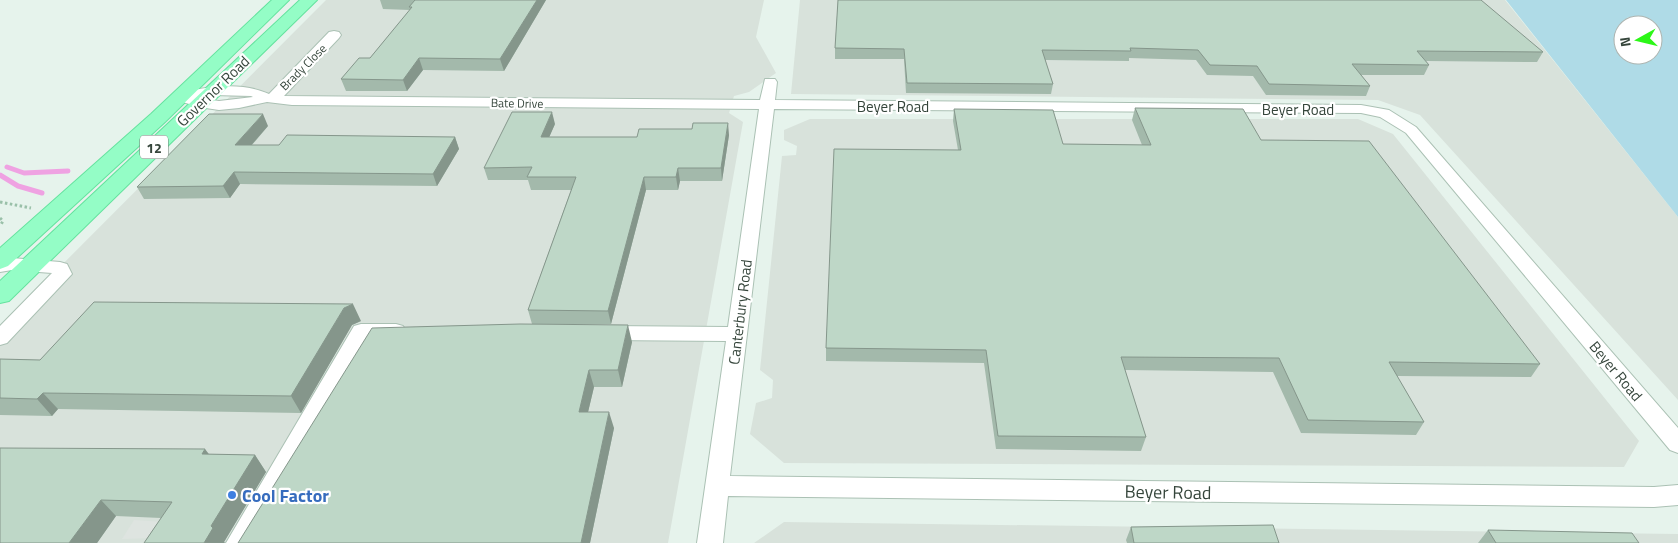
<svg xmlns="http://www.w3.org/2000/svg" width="1678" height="543" font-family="'Titillium Web',sans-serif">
<rect width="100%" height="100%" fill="#e6f3ec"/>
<path fill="#d8e2db" d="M326,0h438l-8,37 20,36 -27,19 -15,4 -5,17 14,9 -75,421h-668v-216z
M800,0h705l173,217v183l-258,-285 -42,-15 -587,-6z
M810,119h548l35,15 246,307 -15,26 -840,-4 -34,-29 6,-31 16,-5 1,-18 -13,-10 22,-214 14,-1 1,-9 -13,-6v-10z
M784,522l894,12v9h-924z"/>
<path fill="#afdbe7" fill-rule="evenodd" d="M1506,0h172v217zM1623,25h30v30h-30z"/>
<path fill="#dee4e0" d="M134,520l30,2 -12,16 -30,1z"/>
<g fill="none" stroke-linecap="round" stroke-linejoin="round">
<path stroke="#efa2e2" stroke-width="5" d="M7,167l17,6 44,-2
M0,175l18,11 24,7"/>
<defs>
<path id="minor" d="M334,31l5,1 2,3 -2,3 -55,58 476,4 5,-21h10l2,3 -2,18 586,5 28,5 27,17 262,301v25l-8,-3 -264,-317 -26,-16 -19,-4 -587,-4 -44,367 924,11 24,-2v20l-24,2 -926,-11 -5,47h-26l29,-202 -120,-1 -7,-2 -3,-5 3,-5 7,-2 122,1 31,-218 -467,-4 -25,-3 -28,6 -20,2 -20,-3 -23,-7 -2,-3 2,-3c29,-7 65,-13 93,0l60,-62zM213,95l38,1 2,1 -34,4 -20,-3z
M12,258l48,4 7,2 5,10 -65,69 -7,2v-19l52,-53 -40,-3 -12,2v-12z
M361,324h35l7,2 3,5 -3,5 -7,2h-29l-115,205h-26l128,-217z"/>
<path id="major" d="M272,0h17l-124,122 -157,144 -8,3v-21l151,-134z
M300,0h17l-308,301 -9,2v-22z"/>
</defs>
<use href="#minor" stroke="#abc1b4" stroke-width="2"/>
<use href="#major" stroke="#64e29e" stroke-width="2"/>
<path stroke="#9ac0a9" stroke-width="3" stroke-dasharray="2.5 2.5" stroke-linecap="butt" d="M0,202l31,6
M0,218l3,3 -3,5"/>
<use href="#minor" fill="#fff" fill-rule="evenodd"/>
<use href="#major" fill="#94fdc6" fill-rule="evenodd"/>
</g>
<path fill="#a3b9ab" d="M380,0h166l-42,71 -81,-1 -16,21h-61l-5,-12 29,-21 40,-48 -27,-1z
M838,0l705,52 -6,10 -111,-1 3,4 -5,10h-63l9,11 -4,10 -100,-1 -13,-19 -46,-1 -11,-15 -67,-2v3l-84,-1 8,24 -2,10 -145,-1 -2,-34h-69v-11z
M1135,108l126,32 279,224 -9,13 -134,-1 27,46 -8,13 -115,-2 -28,-61 -148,-2 21,67 -5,14 -145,-2 -12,-86 -158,-2v-13l132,-198 -5,-29 1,-12 109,35 79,1 -10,-25z
M555,124l-6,13h88l92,-2 -7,46h-42l-2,9h-32l-35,134h-79l-4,-14 43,-120h-40l-3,-10h-40l-4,-12z
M268,126l-16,19h27l176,-8 4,12 -22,37 -197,-2 -10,14 -86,1 -7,-12z
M361,321l-9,4 -51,88 -243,-4 -6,7 -52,-1v-56l40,1z
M632,342l-10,45h-28l-6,25 26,16 -24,115h-352z
M209,454l46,1 11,17 -42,70 1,1h-81l17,-25 -45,-2 -19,27h-97z
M1131,527l148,16h-152l-1,-3z
M1488,530l151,13h-161z"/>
<path fill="#85968b" d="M537,0h9l-42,71 -4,-12z
M419,58l4,12 -16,21 -4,-11z
M552,112l3,12 -11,25 -3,-12z
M263,114l5,12 -27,31 -6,-12z
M728,123l1,12 -7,46 -1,-13z
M455,137l4,12 -22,37 -4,-12z
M678,168l2,13 -2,9 -2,-13z
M234,172l6,12 -10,14 -7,-12z
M644,177l2,13 -35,134 -3,-13z
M353,304l8,17 -9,4 -51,88 -10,-17 53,-88z
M628,325l4,17 -10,45 -4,-17z
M589,370l5,17 -10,42 -5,-17z
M43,393l15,16 -6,7 -15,-17z
M609,412l5,16 -24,115h-9z
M205,449l13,17 -16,-12z
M255,455l11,17 -42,70 1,1h-21l7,-17z
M101,500l15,16 -19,27h-28z"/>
<path fill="#bed7c7" stroke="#85968b" d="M415,0h122l-37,59 -81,-1 -16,22 -62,-1 18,-21h11l42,-51h-3z
M838,0h643l62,52 -126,-1 12,14 -77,-1 18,22 -101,-2 -12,-18 -47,-1 -12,-15 -68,-2 1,3 -89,-1 11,34 -146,-1 -3,-34 -69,-1z
M1135,108l108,1 18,31 108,1 171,223 -151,-2 35,60 -116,-2 -29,-62 -158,-1 25,80 -148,-1 -12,-86 -160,-2 8,-199 127,1 -7,-41 99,1 10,34 88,1z
M512,112h40l-11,25h96l2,-8h53l1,-6h35l-7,45h-43l-2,9h-32l-36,134 -80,-1 48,-133h-49l5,-10 -48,1z
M209,114h54l-28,31h44l8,-10 168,2 -22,37 -199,-2 -11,14 -86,1z
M94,302l259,2 -9,4 -53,88 -248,-3 -6,6 -37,-1v-39l40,1z
M520,324l108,1 -10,45h-29l-10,42h30l-28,131h-343l134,-215z
M0,448l205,1 -3,5 53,1 -44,71 2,2 -9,15h-60l28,-41 -71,-2 -32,43h-69z
M1273,525l6,18h-145l-3,-16z
M1488,530l144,3 7,10h-143z"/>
<circle fill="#3f7fe0" stroke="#fff" stroke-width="2" cx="232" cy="495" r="5"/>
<g text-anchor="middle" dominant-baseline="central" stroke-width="4.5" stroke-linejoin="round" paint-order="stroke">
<g font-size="12" fill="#35453b" stroke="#fff">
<text transform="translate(303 67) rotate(-45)">Brady Close</text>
<text transform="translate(517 103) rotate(1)">Bate Drive</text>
</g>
<rect fill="#fff" stroke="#727d76" stroke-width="1" x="140" y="135.5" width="28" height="23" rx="4"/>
<g font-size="14" font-weight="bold" fill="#35453b">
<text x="154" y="147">12</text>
</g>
<g font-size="15" fill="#35453b" stroke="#fff">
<text transform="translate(213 91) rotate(-44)">Governor Road</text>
<text x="893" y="106">Beyer Road</text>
<text x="1298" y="109">Beyer Road</text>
<text transform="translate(740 312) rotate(-83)">Canterbury Road</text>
<text transform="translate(1616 371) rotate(50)">Beyer Road</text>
</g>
<g font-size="18" fill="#35453b" stroke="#fff">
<text transform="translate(1168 492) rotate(1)">Beyer Road</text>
</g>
<g font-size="18" font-weight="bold" fill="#366cbe" stroke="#fff" text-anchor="start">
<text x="242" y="495">Cool Factor</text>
</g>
</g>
<g transform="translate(1638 40) rotate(262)"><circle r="24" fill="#ffffff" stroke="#aeb5b1"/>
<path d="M0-4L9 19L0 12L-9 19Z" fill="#2df718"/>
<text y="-8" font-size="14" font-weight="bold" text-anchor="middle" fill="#35453b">N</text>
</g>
</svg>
